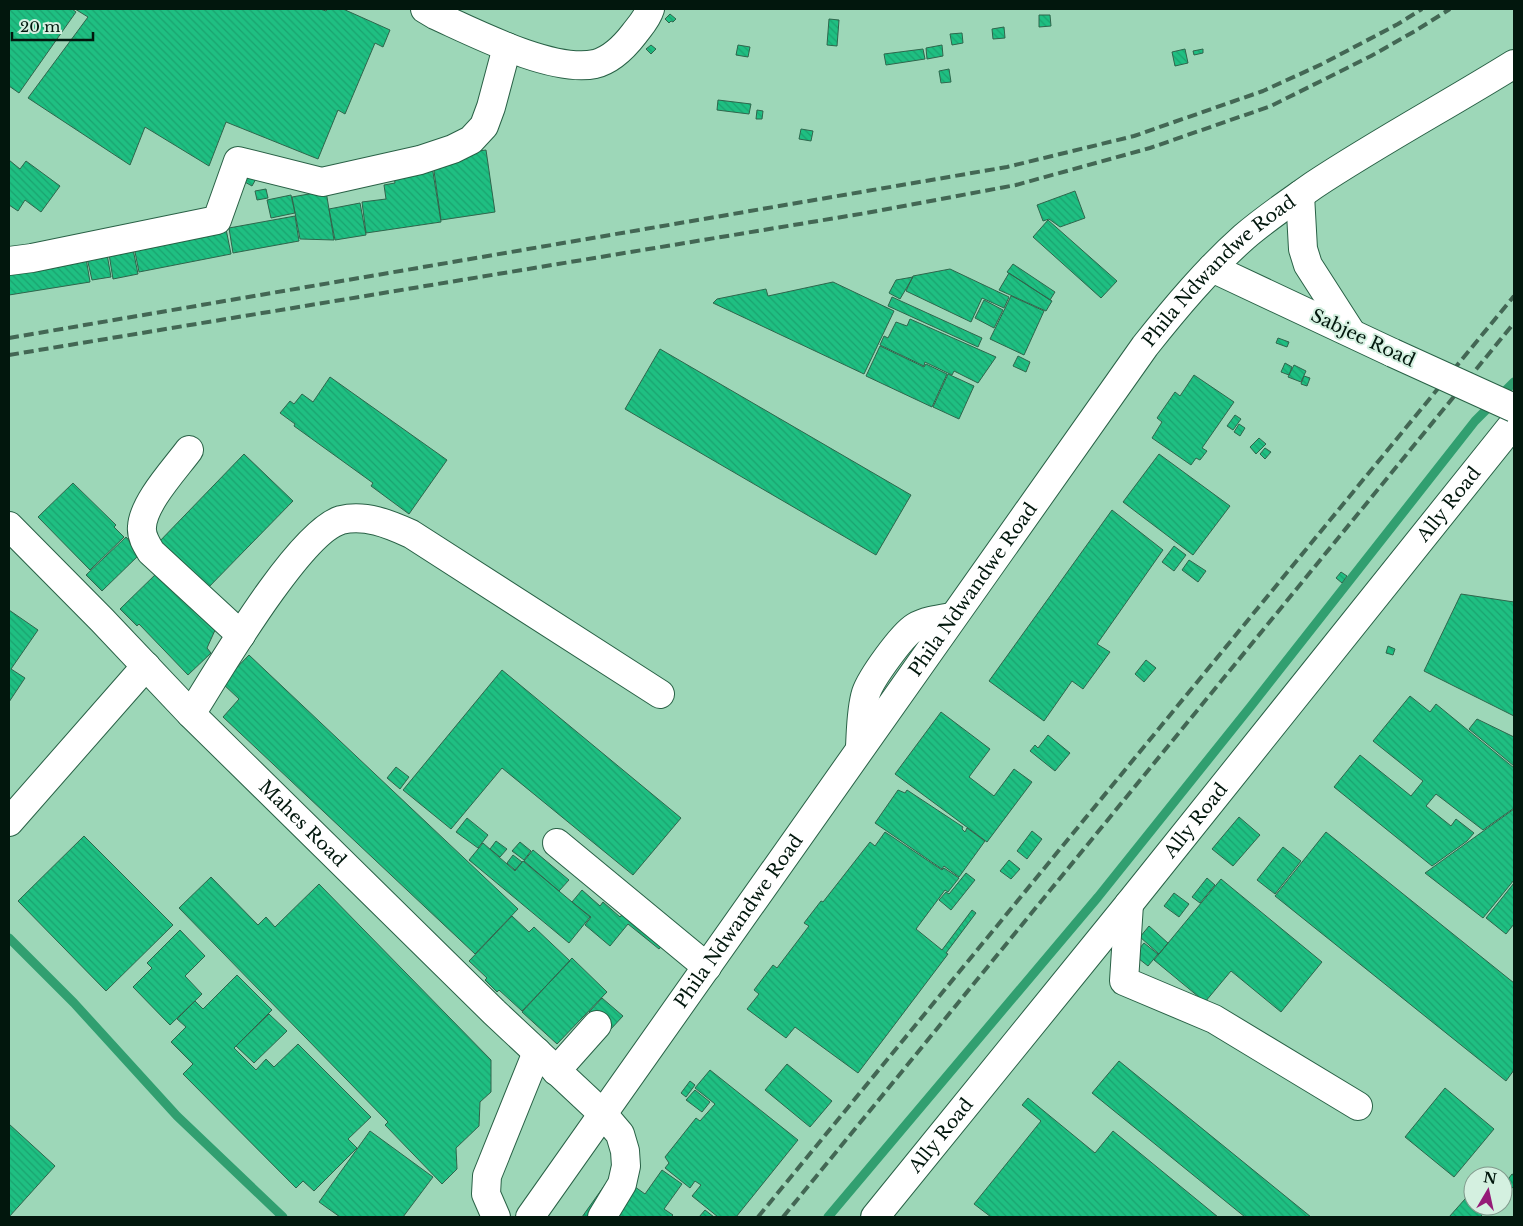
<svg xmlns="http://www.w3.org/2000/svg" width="1523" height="1226" font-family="'Libre Baskerville',serif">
<defs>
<pattern id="building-back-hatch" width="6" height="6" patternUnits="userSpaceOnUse" patternTransform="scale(1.25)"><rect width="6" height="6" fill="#1fbf82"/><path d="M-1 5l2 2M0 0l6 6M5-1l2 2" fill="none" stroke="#1aa36f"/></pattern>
</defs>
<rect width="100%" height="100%" fill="#9dd7b8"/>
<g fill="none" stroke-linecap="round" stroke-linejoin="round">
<path stroke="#319f70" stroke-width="9" d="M9,938l65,65 103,113 106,101
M828,1217l270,-320 153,-191 224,-285 39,-39"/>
</g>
<path fill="url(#building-back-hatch)" stroke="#2f664c" d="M11,9h61l4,3 -57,81 -10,-7v-74z
M75,9h245l6,2 1,-2h16l47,21 -7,17 -8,-4 -30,71 -7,-4 -20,49 -92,-37 -17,44 -64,-39 -15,38 -102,-67 60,-81z
M670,14l6,5 -3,3 -2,-1 -2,2 -4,-4z
M1039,15h11l1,11 -12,1z
M829,19l10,1 -2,26 -10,-1z
M1004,27l1,11 -12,1 -1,-10z
M962,33l1,10 -11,2 -2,-11z
M651,45l5,4 -5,5 -5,-5z
M738,45l12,2 -2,10 -12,-2z
M942,45l1,11 -16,3 -1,-11z
M923,49l2,10 -39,6 -2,-11z
M1185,49l3,14 -13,3 -3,-14z
M1203,49v4l-9,2 -1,-4z
M949,69l2,13 -10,1 -2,-12z
M718,100l33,4 -2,10 -32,-4z
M757,110l6,1 -1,8h-6z
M801,129l12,2 -2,10 -12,-2z
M486,150l9,62 -54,8 -9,-63z
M9,160l11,9 6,-8 34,25 -19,26 -16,-12 -7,11 -9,-6z
M432,166l9,56 -75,11 -4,-31 24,-3 -2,-14 11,-2 -2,-12z
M245,171l12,6 -5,9 -9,-5z
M266,189l2,9 -11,2 -2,-9z
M326,191l8,49 -34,-1 -8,-42z
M1075,191l10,27 -25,9 -11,-8 -6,2 -6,-16z
M291,195l4,18 -24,5 -4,-18z
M360,203l6,32 -31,5 -6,-31z
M295,216l4,25 -66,12 -4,-25z
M1048,220l69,61 -16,17 -68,-61z
M226,229l5,25 -92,18 -5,-25z
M133,249l5,25 -25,5 -4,-25z
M107,254l4,23 -19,3 -5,-22z
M86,258l4,24 -81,13v-24z
M1013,264l42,28 -5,8 -43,-28z
M950,269l59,28 -5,11 -22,-10 -11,24 -65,-31 7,-15z
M1009,273l43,28 -6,10 -47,-21z
M913,277l-13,22 -11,-6 7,-13z
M833,282l61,29 -30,63 -151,-71 4,-4 49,-10 2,7z
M1011,296l33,15 -20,44 -34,-16z
M892,297l90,41 -4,9 -90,-41z
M984,300l19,10 -9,18 -19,-10z
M910,319l86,38 -18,26 -24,-12 -2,4 -27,-13 -1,4 -44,-21 4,-9 4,2 8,-16 11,4z
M1278,338l11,4 -2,5 -11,-4z
M880,346l44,21 2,-3 21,10 -15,33 -66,-31z
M660,349l251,146 -35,60 -251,-146z
M1018,356l12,6 -4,10 -13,-6z
M1285,363l7,4 -3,8 -8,-3z
M1294,365l12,6 -5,11 -13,-5z
M948,374l26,12 -15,33 -26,-12z
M1194,375l40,27 -32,46 5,3 -7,9 -4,-2 -5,7 -39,-27 10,-16 -5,-4 18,-26 5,4z
M1304,376l6,2 -3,8 -6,-2z
M330,377l117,83 -38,54 -38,-28 2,-3 -79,-57 1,-2 -15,-11 10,-12 4,3 8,-10 11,8z
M1235,415l6,4 -8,11 -6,-4z
M1239,424l6,4 -5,8 -6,-4z
M1259,438l7,6 -10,10 -6,-7z
M1265,448l6,4 -6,7 -5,-5z
M244,454l49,47 -89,91 -48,-47z
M1159,454l71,52 -37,49 -70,-53z
M73,483l43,42 -2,2 10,10 -34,33 -52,-53z
M1112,510l51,40 -66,94 13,8 -27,37 -11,-8 -28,40 -55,-40z
M126,537l15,16 -39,38 -16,-16z
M1174,546l12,9 -12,16 -12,-9z
M1189,560l17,11 -8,11 -16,-12z
M159,571l57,57 -9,20 4,5 -23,22 -49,-51 -2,2 -17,-17z
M1341,572l6,4 -5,7 -6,-5z
M1461,594l53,8v114l-90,-45z
M9,610l29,20 -27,39 14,9 -16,24z
M1388,646l7,3 -2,6 -7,-2z
M249,655l269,254 -43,45 -252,-237 16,-18 -17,-16z
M1146,660l10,8 -12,14 -9,-8z
M502,670l179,148 -48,57 -131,-107 -51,61 -48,-39z
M1410,696l20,16 6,-8 78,64v40l-31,22 -47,-36 -10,12 25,20 5,-7 18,14 -7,8 -35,25 -98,-79 26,-32 51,41 12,-15 -50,-40z
M941,712l49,37 -21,28 25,19 20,-27 18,13 -45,60 -92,-68z
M1477,719l37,18v29l-45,-37z
M1048,735l22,18 -15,18 -25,-20 5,-6 3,3z
M396,767l13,10 -9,12 -13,-11z
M898,790l7,3 2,-3 56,37 -1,2 3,3 2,-4 18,13 -26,36 -15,-11 -2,3 -67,-46z
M1514,809v71l-31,38 -58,-45z
M1239,817l21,18 -27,31 -21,-17z
M467,818l21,17 -10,13 -22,-16z
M1032,831l10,8 -15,20 -10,-8z
M885,832l57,38 2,-2 15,10 -11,14 -3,-2 -29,39 26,21 30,-40 4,3 -30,40 2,1 -90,119 -63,-46 -9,11 -39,-29 12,-15 -5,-4 19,-25 4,3 32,-42 -5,-3 17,-22 2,1 47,-60 5,4z
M1326,832l188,151v87l-8,11 -231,-185z
M84,836l89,89 -67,66 -88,-90z
M496,841l11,8 -7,8 -10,-8z
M520,842l11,9 -7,9 -12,-9z
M483,843l32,28 8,-10 67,56 -21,26 -100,-83z
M1283,847l18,14 -26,33 -18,-14z
M533,850l36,30 -10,11 -35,-30z
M513,855l9,7 -7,8 -8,-7z
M1009,860l11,9 -9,10 -11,-8z
M966,873l9,7 -24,30 -12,-10 7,-8 3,2z
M211,877l47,48 8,-8 9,10 44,-43 172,176v32l-11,10 -1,24 -23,22 1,21 -15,15 -57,-59 3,-3 -209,-214z
M1207,878l8,7 -15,18 -8,-6z
M1221,879l101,83 -41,50 -50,-41 -26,31 -51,-42z
M1514,883v41l-8,10 -20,-16z
M582,890l18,16 3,-4 17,15 16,-19 39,32 -16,19 -31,-25 -18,22 -25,-21 6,-8 -19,-15z
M1174,893l15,11 -10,13 -15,-11z
M512,916l17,16 5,-5 36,34 -48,50 -23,-21 -2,2 -12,-12 2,-2 -18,-17z
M1149,926l19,17 -9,11 -19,-17z
M180,930l25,26 -20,20 17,18 -32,31 -37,-38 19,-19 -5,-5z
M1144,943l14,11 -10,12 -14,-11z
M572,958l35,34 -50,52 -35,-32z
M237,975l35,35 -38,38 22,22 10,-11 8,8 24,-23 73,73 -23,22 9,9 -43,43 -11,-10 -7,7 -113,-114 10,-10 -22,-22 15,-15 -9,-8 18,-18 8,8z
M602,998l21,18 -13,14 -21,-18z
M269,1014l18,17 -33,32 -18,-17z
M1119,1061l192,156h-66l-153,-124z
M787,1064l45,37 -22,26 -45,-37z
M710,1070l88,70 -62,77h-18l-26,-21 9,-11 -6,-4 -5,7 -25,-20 4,-5 -4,-6 31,-39 4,3 15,-17 -20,-16z
M690,1081l5,4 -9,12 -5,-4z
M1445,1088l49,41 -40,48 -49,-40z
M695,1090l15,12 -8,10 -16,-12z
M1028,1098l67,55 18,-22 105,86h-227l-17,-13 67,-83 -19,-16z
M9,1124l46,42 -46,51z
M370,1131l63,46 -30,40h-63l-21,-15z
M662,1170l20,14 -18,25 9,6 -2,2h-89l32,-45 31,22z
M1512,1174l2,1v14l-8,-7z
M1473,1190v16h17l-10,11h-31z
M705,1210l9,7h-15z"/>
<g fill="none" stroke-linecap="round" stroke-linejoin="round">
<defs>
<g id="minor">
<path d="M425,9l10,6c40,18 117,58 160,49 16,-4 29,-17 39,-30 6,-8 13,-15 16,-25"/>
<path d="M1300,195l3,54 5,16 43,67"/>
<path d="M9,261l23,-3 185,-38 21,-59 84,21 98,-22 33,-11 18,-9 13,-14 7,-19 16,-60"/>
<path d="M1212,268l181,85"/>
<path d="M189,450c-14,19 -46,53 -47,77 -1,9 4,17 9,25l90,83"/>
<path id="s1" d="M9,526l93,94 89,94 303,298 109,102 17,20 5,17 1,15 -4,18 -20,33"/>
<path d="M191,714c26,-41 108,-182 150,-194 24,-6 48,4 70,14l249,160"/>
<path d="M860,747c1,-18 1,-38 6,-54 5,-15 36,-58 49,-66 10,-6 25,-8 37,-10"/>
<path d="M9,822l137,-156"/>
<path d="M557,843l150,124"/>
<path d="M1129,904l-5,77 90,38 144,87"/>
<path d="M556,1071l41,-46"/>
<path d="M496,1217l-10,-23 1,-18 50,-124"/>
<path id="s2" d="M530,1217l615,-871c31,-39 62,-76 99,-109 22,-19 46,-35 70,-52 65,-43 134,-80 200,-121"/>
<path id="s3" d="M875,1217l254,-313 385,-481"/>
</g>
</defs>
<use href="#minor" stroke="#296146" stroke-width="30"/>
<use href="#minor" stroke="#fff" stroke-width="28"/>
<path stroke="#436754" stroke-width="4" stroke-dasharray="10 5" stroke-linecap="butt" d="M9,338l998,-171 127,-31 129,-45 59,-27 76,-40 24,-15
M9,355l857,-142 150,-28 134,-37 121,-42 100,-50 44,-25 35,-22
M758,1217l756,-921
M783,1217l731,-894"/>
<defs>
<path id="minor-bridge" d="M1393,353l121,55"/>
</defs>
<use href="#minor-bridge" stroke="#296146" stroke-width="30" stroke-linecap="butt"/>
<use href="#minor-bridge" stroke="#fff" stroke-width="28"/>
</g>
<g text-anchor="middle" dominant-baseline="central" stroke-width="4" stroke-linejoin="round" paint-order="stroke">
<g font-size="18" fill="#02170d" stroke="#d4f0e0">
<text stroke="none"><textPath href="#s2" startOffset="1172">Phila Ndwandwe Road</textPath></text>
<text transform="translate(1363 338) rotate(25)">Sabjee Road</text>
<text stroke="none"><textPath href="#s3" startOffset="915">Ally Road</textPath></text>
<text stroke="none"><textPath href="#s2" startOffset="768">Phila Ndwandwe Road</textPath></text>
<text stroke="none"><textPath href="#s3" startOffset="510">Ally Road</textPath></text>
<text stroke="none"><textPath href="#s1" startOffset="418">Mahes Road</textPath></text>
<text stroke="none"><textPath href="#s2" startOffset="362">Phila Ndwandwe Road</textPath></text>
<text stroke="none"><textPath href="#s3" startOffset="105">Ally Road</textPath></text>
</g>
</g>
<rect width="1523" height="1226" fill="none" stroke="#02170d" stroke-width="20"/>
<g transform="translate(1488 1191) rotate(9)"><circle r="24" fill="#d4f0e0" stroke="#80998c"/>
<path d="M0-4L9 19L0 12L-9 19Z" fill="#951b77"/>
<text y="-8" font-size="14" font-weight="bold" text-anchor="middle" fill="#02170d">N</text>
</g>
<path d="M12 32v8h81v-8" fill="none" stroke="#02170d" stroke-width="2.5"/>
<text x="20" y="32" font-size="15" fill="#02170d" stroke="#d4f0e0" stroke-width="4" paint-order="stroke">20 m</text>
</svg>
